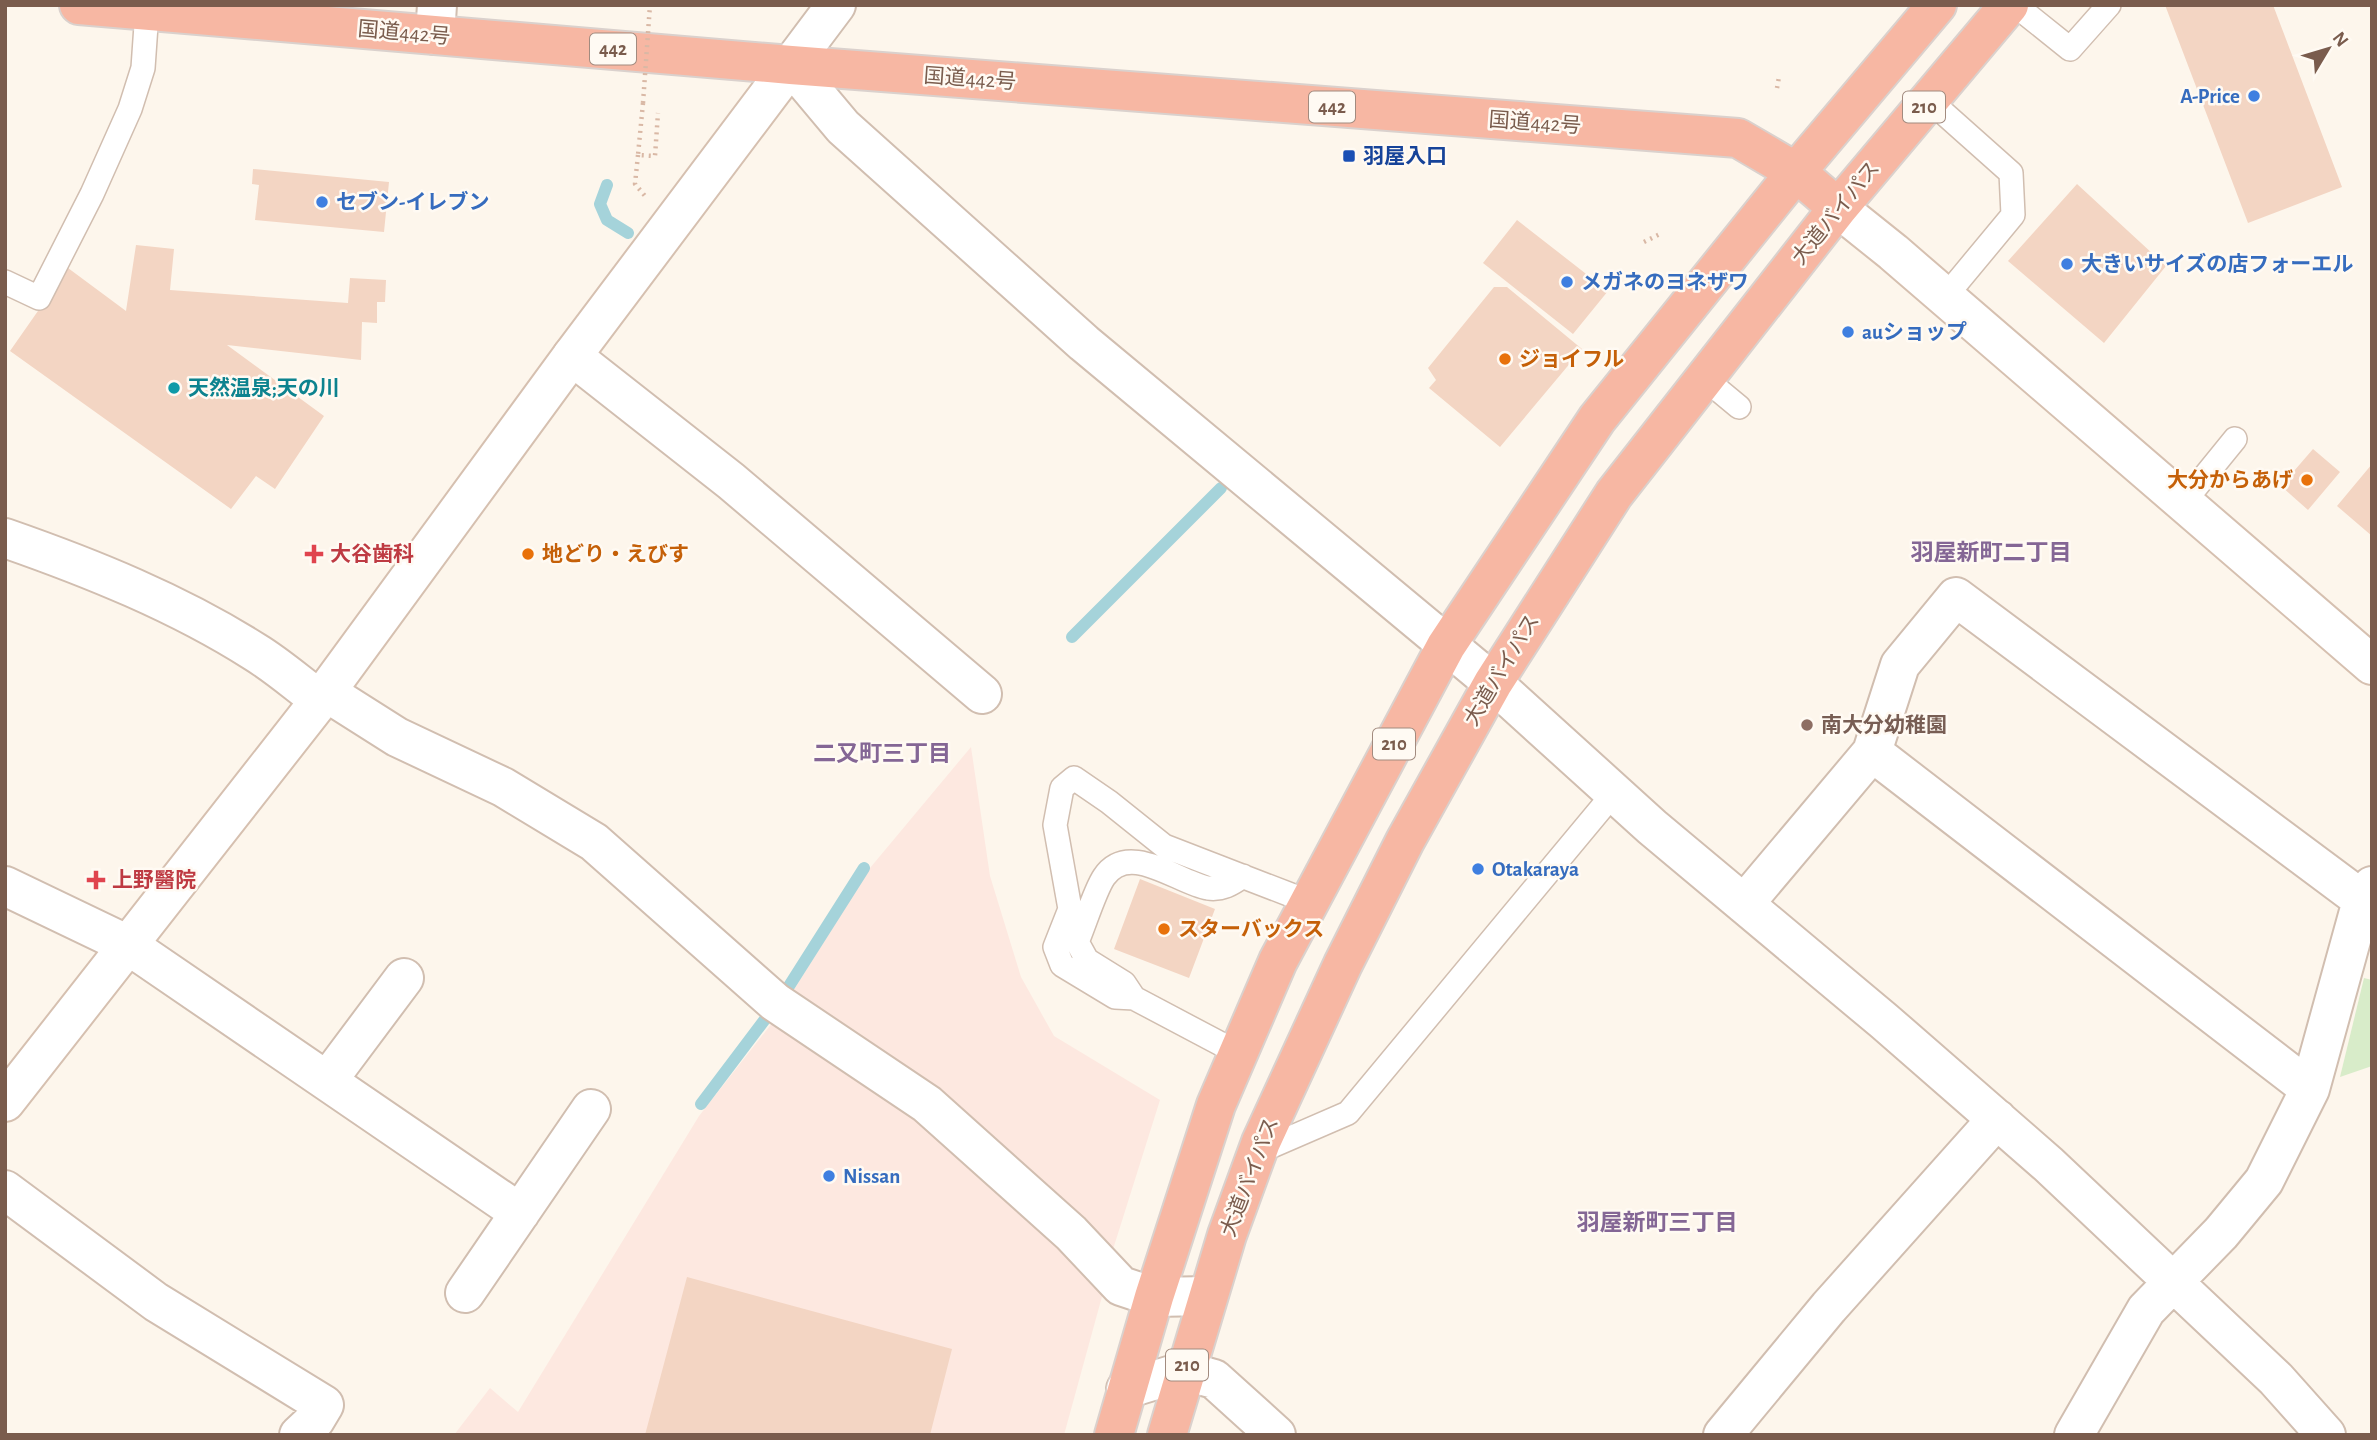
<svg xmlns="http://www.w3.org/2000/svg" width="2377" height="1440" font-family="'Alegreya Sans','Noto Sans JP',sans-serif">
<rect width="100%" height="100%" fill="#fdf6ec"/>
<path fill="#fde8e0" d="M971,747l19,129 31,101 33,59 106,64 -51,162 -322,-261 83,-133z
M780,1013l142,98 184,171 -42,153h-610l36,-47 28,24 181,-296z"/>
<path fill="#d8ecc9" d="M2364,978l8,2v86l-32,11z"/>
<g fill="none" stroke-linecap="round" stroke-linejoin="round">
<path stroke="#a5d3da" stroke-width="12" d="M607,185l-7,19 7,16 21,13
M1072,637l149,-149
M784,994l80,-126
M701,1104l71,-94"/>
</g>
<path fill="#f3d5c3" d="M2165,5h108l69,182 -94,36z
M253,169l136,13 -5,50 -129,-12 4,-35 -7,-1z
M2077,184l89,82 -62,77 -96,-82z
M1517,220l91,71 -35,43 -90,-71z
M136,245l38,4 -4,41 178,13 2,-25 36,2 -1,22h-8v21l-15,-1 -1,38 -134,-15 97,71 -49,73 -19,-13 -25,33 -221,-158 58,-83 58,43z
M1494,287h13l75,62 -82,98 -71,-59 7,-8 -8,-12z
M2313,449l27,23 -32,38 -27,-24z
M2372,464v72l-35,-30z
M1140,879l75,30 -26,69 -75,-29z
M687,1277l265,72 -22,86h-285z"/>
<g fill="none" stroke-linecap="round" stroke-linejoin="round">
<defs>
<path id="lane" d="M2015,5l55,44 39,-44
M1929,100l82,73 2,42 -68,82
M5,282l34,16 53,-104 38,-85 13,-41 4,-57
M1704,378l35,29
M2183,503l52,-64
M1134,998l-10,-15 -37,-23 -10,-18c7,-16 18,-52 27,-65 25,-37 74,6 104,11 14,2 24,-4 35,-12
M1238,1053l-104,-55 -19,-1 -53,-32 -7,-18 15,-38 -15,-84 7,-37 12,-10 35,24 55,44 145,56
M1258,1152l90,-39 266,-320"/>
<path id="street" d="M836,5l-45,60 52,62 241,216 409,340 159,144 232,194 164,143 228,215 50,56
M435,35l2,-30
M572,356l159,125 251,213
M5,538c86,30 173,65 250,114 23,14 43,32 65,48
M326,692l71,45 106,50 91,55 181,160 152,102 144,129 50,53 33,11 54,-1
M1872,752l438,337
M5,886l123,59 392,268
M1744,904l128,-152 28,-87 56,-68 409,305
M327,1081l77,-103
M5,1190l151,112 168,103 -9,15 -16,15
M465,1293l126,-184
M1126,1389l59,-18 29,8 62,56
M1723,1435l106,-128 168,-188
M2074,1435l72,-125 75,-77 43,-52 46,-92 48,-174 14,-29"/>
<path id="secondary" d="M1838,208l55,44 479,413
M5,1102l315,-402 252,-344 219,-291"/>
<path id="highway" d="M79,5l712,60 947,73 58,34 42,36
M1114,1435l40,-138 62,-192 62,-144 168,-315 151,-227 199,-247 141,-167
M1167,1435l60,-200 34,-93 82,-178 62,-123 88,-158 121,-189 224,-286 171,-203"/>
</defs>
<use href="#lane" stroke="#d1beb0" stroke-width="26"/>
<use href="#street" stroke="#d1beb0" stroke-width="42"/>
<use href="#secondary" stroke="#d6c0b0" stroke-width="42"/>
<use href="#highway" stroke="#dad1cd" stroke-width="42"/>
<path stroke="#d9b8a5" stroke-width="4.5" stroke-dasharray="2 5" stroke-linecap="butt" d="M1777,88l2,-11
M643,103l-5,52 17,1 3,-43
M638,155l-3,29 10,12
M1644,242l18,-9"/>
<use href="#lane" stroke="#fff" stroke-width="23"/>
<use href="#street" stroke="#fff" stroke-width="38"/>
<use href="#secondary" stroke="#fff" stroke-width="38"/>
<use href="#highway" stroke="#f7b7a3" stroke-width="38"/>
<path stroke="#d9b8a5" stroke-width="4.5" stroke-dasharray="2 5" stroke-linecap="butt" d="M643,103l7,-98"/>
</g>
<g fill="#3f7fe0" stroke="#fffaf3" stroke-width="2.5">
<circle cx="2254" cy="96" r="7"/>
<circle cx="322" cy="202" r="7"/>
<circle cx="2067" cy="264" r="7"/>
<circle cx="1567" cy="282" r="7"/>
<circle cx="1848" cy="332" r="7"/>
<circle cx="1478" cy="869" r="7"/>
<circle cx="829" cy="1176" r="7"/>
</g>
<rect fill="#1a4fb4" stroke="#fffaf3" stroke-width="2.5" x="1342" y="149" width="14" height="14" rx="3.5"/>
<g fill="#e8710a" stroke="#fffaf3" stroke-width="2.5">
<circle cx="1505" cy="359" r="7"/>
<circle cx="2307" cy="480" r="7"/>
<circle cx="528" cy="554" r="7"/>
<circle cx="1164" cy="929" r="7"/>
</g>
<circle fill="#0f9aa8" stroke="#fffaf3" stroke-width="2.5" cx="174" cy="388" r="7"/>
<g fill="#e0444e" stroke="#fffaf3" stroke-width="2.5">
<path d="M310.5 543.5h7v7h7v7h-7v7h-7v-7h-7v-7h7z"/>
<path d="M92.5 869.5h7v7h7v7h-7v7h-7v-7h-7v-7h7z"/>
</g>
<circle fill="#8d6e63" stroke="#fffaf3" stroke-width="2.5" cx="1807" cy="725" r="7"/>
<g text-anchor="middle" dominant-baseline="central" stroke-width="5" stroke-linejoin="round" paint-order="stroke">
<g fill="#fffaf3" stroke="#a28b7f" stroke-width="2">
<rect x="590" y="33.5" width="46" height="31" rx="5"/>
<rect x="1309" y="91.5" width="46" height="31" rx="5"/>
<rect x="1903" y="91.5" width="42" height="31" rx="5"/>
<rect x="1373" y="728.5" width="42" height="31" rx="5"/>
<rect x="1166" y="1349.5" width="42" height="31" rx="5"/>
</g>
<g font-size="19" font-weight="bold" fill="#7a5c4d">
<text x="613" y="49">442</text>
<text x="1332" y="107">442</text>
<text x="1924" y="107">210</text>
<text x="1394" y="744">210</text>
<text x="1187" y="1365">210</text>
</g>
<g font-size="21" fill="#7a5c4d" stroke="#fffaf3">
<text transform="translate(404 33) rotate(5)">国道442号</text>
<text transform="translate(970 79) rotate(4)">国道442号</text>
<text transform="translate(1535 123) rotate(4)">国道442号</text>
<text transform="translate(1836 213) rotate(-51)">大道バイパス</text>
<text transform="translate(1502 670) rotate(-59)">大道バイパス</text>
<text transform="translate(1250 1177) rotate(-69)">大道バイパス</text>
</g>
<g font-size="21" font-weight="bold" fill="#366cbe" stroke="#fffaf3" text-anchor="start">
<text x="2240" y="96" text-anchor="end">A-Price</text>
<text x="336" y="202">セブン-イレブン</text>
<text x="2081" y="264">大きいサイズの店フォーエル</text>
<text x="1581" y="282">メガネのヨネザワ</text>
<text x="1862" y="332">auショップ</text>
<text x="1492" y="869">Otakaraya</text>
<text x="843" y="1176">Nissan</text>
</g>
<g font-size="21" font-weight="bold" fill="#164399" stroke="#fffaf3" text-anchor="start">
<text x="1363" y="156">羽屋入口</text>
</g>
<g font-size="21" font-weight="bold" fill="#c56008" stroke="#fffaf3" text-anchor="start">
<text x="1519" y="359">ジョイフル</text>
<text x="2293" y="480" text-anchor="end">大分からあげ</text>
<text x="542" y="554">地どり・えびす</text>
<text x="1178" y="929">スターバックス</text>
</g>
<g font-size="21" font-weight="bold" fill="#0d838f" stroke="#fffaf3" text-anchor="start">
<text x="188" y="388">天然温泉;天の川</text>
</g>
<g font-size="21" font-weight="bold" fill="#be3a42" stroke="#fffaf3" text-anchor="start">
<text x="330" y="554">大谷歯科</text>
<text x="112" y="880">上野醫院</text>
</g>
<g font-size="21" font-weight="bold" fill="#785e54" stroke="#fffaf3" text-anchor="start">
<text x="1821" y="725">南大分幼稚園</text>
</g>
<g font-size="23" font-weight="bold" fill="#846695" stroke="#fffaf3">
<text x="1991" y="553">羽屋新町二丁目</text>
<text x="882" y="754">二又町三丁目</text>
<text x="1657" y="1223">羽屋新町三丁目</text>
</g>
</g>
<rect width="2377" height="1440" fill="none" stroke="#7a5c4d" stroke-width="14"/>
<g transform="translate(2328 49) rotate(52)" stroke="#fffaf3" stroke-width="5" paint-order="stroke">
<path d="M0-5L12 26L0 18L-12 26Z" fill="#7a5c4d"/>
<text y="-10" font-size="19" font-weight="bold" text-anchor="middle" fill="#7a5c4d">N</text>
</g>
</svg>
